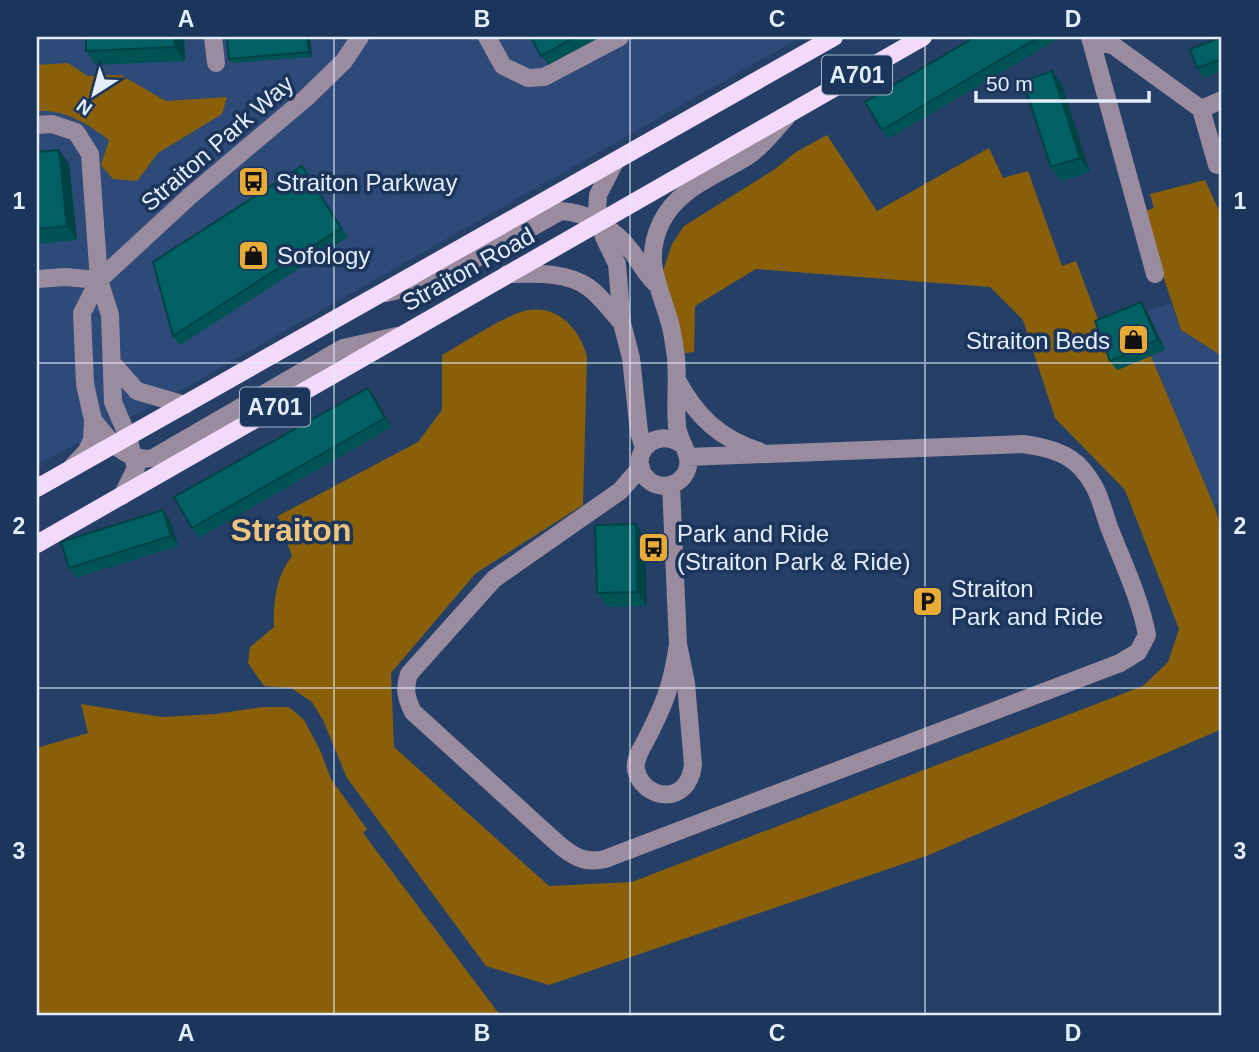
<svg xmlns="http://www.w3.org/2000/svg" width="1259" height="1052" font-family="Helvetica,sans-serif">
<rect width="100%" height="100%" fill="#253f67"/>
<path fill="#2d4a78" d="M37,37h764l-637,363 -127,64z
M1171,303l10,27 41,26v142l-7,10 -64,-152 14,-6 -18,-39z"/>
<path fill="#896009" d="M68,63l20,13 33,-1 45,26 61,-4 -5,17 -64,39 -21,28 -24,-2 -12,-14 8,-25c-21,-16 -45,-31 -72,-29v-46z
M827,135l50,76 112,-63 14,30 25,-7 34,95 14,-5 41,109 34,-14 64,152 7,23v198l-293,126 -380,130 -63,-19 -139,-188 -24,-58 -11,-18 -21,-14 -27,-2 -16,-23 2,-16 24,-20c-1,-25 2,-51 18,-71l-14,-40 140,-74 24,-32v-55c22,-12 54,-34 76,-42 35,-13 60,12 69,43l-4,149 -107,68 -85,100 3,74 155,139 83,-4 511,-196 25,-24 11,-33 -54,-139 -70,-72 -32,-98 -33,-33 -234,-18 -61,37 -1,46 -9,1 -22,-82 9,-27 12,-18 91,-57 21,-17z
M1205,180l17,37v139l-41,-26 -39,-118 12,-4 -4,-14z
M81,704l81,13 53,-3 47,-7h27l15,13 16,30 11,29 36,50 -4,4 137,182h-463v-264l3,-4 48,-14z"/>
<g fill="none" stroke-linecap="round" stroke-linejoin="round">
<path stroke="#9b8b9f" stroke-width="18" d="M213,37l3,26
M487,37l16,29 25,12 16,-1 76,-40
M1090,37l65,237
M1091,39l23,7 87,63
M1201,109l16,56
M1201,109l21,-9
M37,125l15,-1 24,8 14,22 9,126 11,35 3,87 15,35 8,31 -14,28
M615,162l-17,33 -1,18 7,24 13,27 5,59 9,35 8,74 5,16
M507,274c26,0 58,-3 81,13 13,9 23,24 34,36
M37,279l28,-2 34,3
M386,293l50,-12 125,-70c27,1 55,19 71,41 8,11 13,21 23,31
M112,363l25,28 48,14
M677,380c19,36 43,59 82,71
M93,420c15,19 33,43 60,38l190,-110 54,-12
M680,443c-30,-18 -56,20 -29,39 14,9 34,1 37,-16 3,-13 -9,-24 -11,-40 -2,-23 1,-46 -1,-69 -2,-12 -3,-25 -7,-37 -10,-36 -26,-59 -8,-97 17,-36 56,-47 87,-67 14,-9 26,-26 38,-38
M72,467l14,-15 6,-12 1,-20 -8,-36 -3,-71 17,-33 91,-84 116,-98 38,-37 16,-24
M641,467l-21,24 -126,88 -85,95c-5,15 -3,24 4,38l143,130c16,14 28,22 49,17l515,-196 18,-11 9,-17c-7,-37 -24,-72 -38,-108 -8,-23 -10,-38 -27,-58 -14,-17 -38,-22 -59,-25l-335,13
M671,485l7,159 8,39 7,82c-5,42 -50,35 -57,5 -2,-10 5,-21 10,-30 19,-37 26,-55 32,-96"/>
<path stroke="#f3d9fa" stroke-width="18" d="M37,488l797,-451
M37,544l886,-507"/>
</g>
<path fill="#005355" d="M184,37l1,24 -89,4 -10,-14z
M310,37l2,20 -80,6 -3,-4z
M531,37h69l-52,28z
M975,37h82l1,2 -170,100 -6,-9z
M1188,37h10l-8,3z
M1222,37v34l-18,7 -7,-10z
M1052,71l10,14 28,87 -29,9 -10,-14z
M59,150l10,14 8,76 -40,4v-92z
M302,166l46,71 -168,108 -7,-9z
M1147,311l18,39 -48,20 -7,-9z
M375,398l17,29 -193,111 -7,-10z
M170,520l8,26 -102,32 -7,-10z
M636,524l9,15 2,67 -40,1 -10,-14z"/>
<path fill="#004345" d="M174,37h10l1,24 -10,-14z
M307,37h3l2,20 -3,-5z
M1052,71l10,14 28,87 -10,-14z
M59,150l10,14 8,76 -10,-14z
M1141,302l6,9 18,39 -7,-10z
M368,388l7,10 17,29 -7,-9z
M163,510l7,10 8,26 -7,-10z
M636,524l9,15 2,67 -10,-14z"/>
<path fill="#006063" stroke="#004345" stroke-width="2" d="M86,37h88l1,10 -89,4z
M227,37h80l2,15 -80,7z
M531,37h44l-34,19z
M975,37h64l-157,93 -17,-28z
M1222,37v22l-25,9 -7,-19z
M1052,71l28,87 -29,9 -28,-86z
M59,150l8,76 -30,3v-77z
M302,166l39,62 -168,108 -20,-74z
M1141,302l17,38 -48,21 -15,-40z
M368,388l17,30 -193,110 -18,-31z
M163,510l8,26 -102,32 -8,-26z
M636,524l1,68 -40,1 -2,-68z"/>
<path fill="none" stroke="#e3edfc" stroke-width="2" stroke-opacity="0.55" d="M334,37v978M630,37v978M925,37v978M37,363h1185M37,688h1185"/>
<defs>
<symbol id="bus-square" viewBox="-11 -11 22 22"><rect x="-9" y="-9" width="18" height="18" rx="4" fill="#e9ab38" stroke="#1b355b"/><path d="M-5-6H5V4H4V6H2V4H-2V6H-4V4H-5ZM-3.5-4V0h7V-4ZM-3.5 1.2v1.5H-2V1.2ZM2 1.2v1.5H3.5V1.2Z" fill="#111"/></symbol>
<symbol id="shop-square" viewBox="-11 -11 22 22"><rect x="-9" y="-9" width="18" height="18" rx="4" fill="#e9ab38" stroke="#1b355b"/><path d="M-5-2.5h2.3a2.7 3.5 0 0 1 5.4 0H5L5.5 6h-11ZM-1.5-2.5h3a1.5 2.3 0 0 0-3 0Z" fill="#111"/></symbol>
<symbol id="parking-square" viewBox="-11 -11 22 22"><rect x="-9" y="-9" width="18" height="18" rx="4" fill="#e9ab38" stroke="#1b355b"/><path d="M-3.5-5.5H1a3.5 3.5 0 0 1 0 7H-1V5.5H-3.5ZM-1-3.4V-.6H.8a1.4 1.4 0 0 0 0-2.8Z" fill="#111"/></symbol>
</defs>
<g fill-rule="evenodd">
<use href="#bus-square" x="236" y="164" width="35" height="35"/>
<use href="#shop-square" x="236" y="238" width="35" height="35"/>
<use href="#shop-square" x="1116" y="322" width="35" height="35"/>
<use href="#bus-square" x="636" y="530" width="35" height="35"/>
<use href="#parking-square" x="910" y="584" width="35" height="35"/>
</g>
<g text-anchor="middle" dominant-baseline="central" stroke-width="7" stroke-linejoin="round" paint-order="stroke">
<g fill="#1b355b" stroke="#a7b6cc" stroke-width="2">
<rect x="822" y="55.5" width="70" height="39" rx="5"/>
<rect x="240" y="387.5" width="70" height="39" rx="5"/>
</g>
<g font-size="23" font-weight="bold" fill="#e3edfc">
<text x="857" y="75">A701</text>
<text x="275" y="407">A701</text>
</g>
<g font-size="24" fill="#e3edfc" stroke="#1b355b">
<text transform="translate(217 143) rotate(-41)">Straiton Park Way</text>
<text transform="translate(468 269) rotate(-29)">Straiton Road</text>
</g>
<g font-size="24" fill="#e3edfc" stroke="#1b355b" text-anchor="start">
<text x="276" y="182">Straiton Parkway</text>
<text x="277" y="255">Sofology</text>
<text x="1110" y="340" text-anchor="end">Straiton Beds</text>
<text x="677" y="533">Park and Ride<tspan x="677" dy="28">(Straiton Park &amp; Ride)</tspan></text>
<text x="951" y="588">Straiton<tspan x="951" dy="28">Park and Ride</tspan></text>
</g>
<g font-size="32" font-weight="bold" fill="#efc47f" stroke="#1b355b">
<text x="291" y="530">Straiton</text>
</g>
</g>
<rect width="1259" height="1052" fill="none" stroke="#1b355b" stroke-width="77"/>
<g transform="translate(94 94) rotate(216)" stroke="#1b355b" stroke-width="5" paint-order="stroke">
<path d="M0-5L12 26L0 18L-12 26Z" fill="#e3edfc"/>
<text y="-10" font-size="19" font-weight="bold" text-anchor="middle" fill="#e3edfc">N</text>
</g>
<path d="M976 91v10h173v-10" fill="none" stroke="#e3edfc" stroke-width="3.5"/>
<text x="986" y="91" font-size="21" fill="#e3edfc" stroke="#1b355b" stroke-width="5" paint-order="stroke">50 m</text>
<rect x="38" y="38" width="1182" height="976" fill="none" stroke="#e3edfc" stroke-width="2.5"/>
<g font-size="23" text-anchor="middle" font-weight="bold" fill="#e3edfc">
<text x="186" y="27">A</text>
<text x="482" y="27">B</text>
<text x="777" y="27">C</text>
<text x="1073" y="27">D</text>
<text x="19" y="209">1</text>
<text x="1240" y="209">1</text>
<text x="19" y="534">2</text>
<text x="1240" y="534">2</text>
<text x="19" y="859">3</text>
<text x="1240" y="859">3</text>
<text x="186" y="1041">A</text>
<text x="482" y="1041">B</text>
<text x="777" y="1041">C</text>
<text x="1073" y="1041">D</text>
</g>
</svg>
